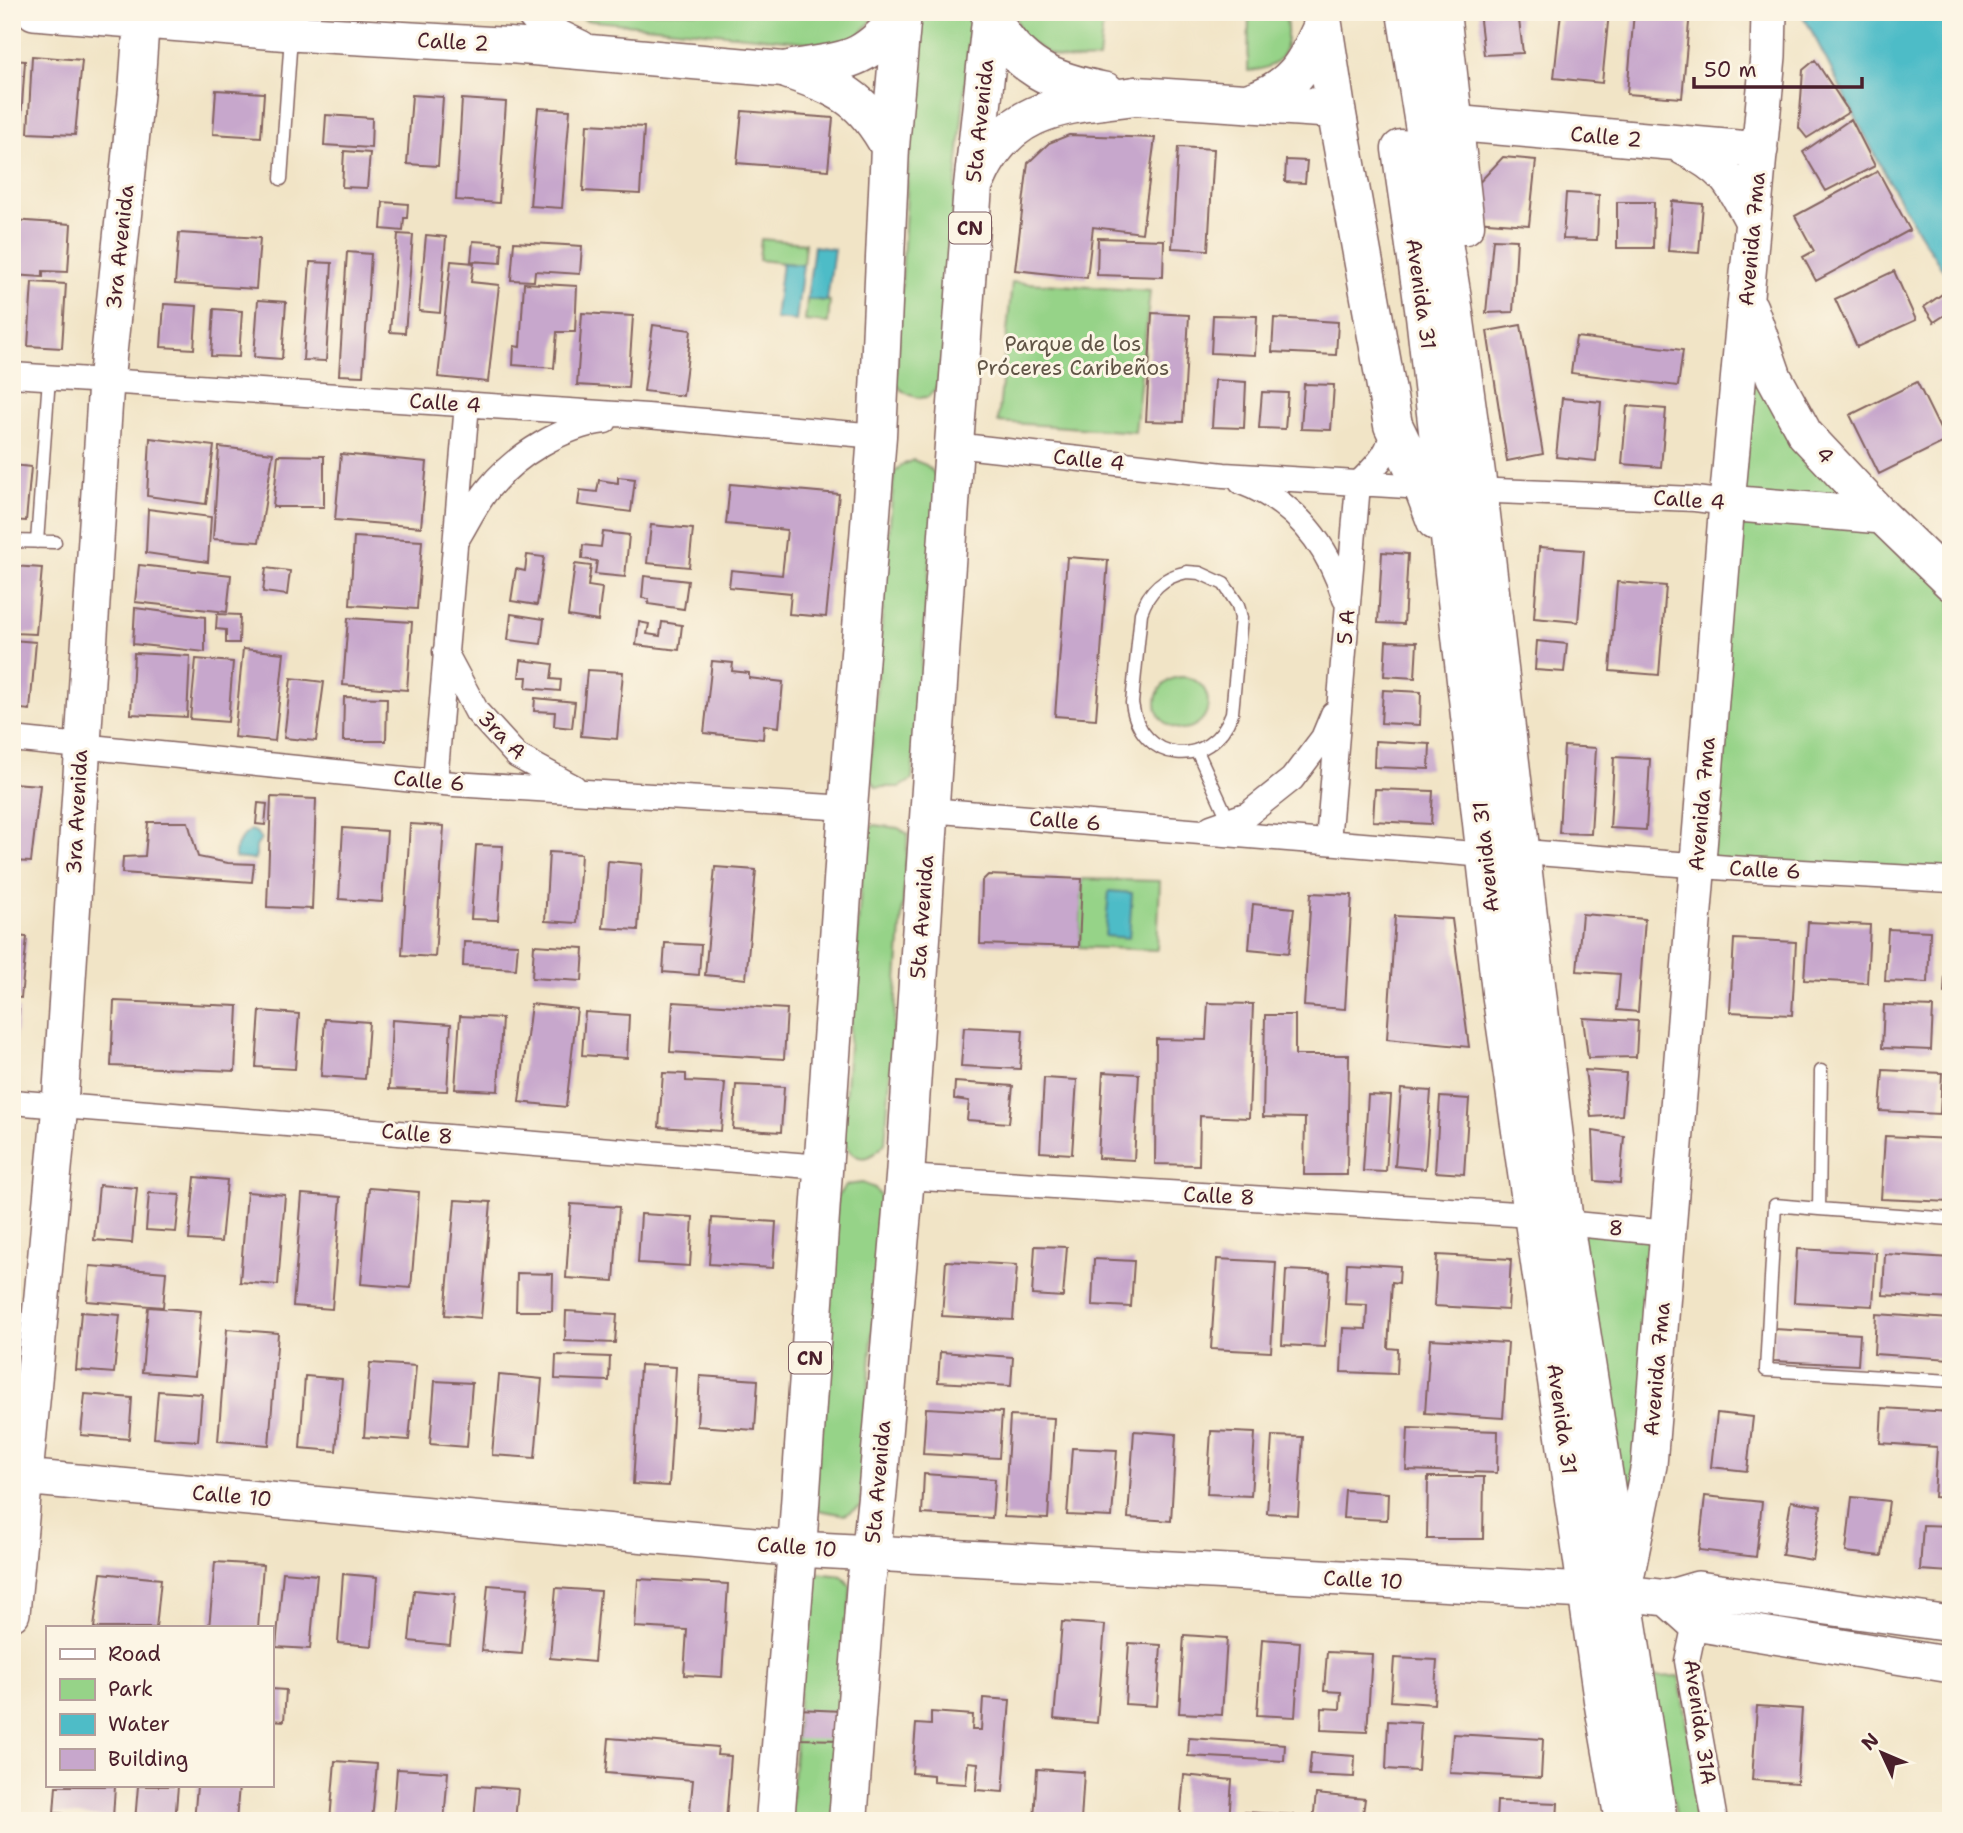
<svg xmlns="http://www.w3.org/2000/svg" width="1963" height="1833" font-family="'Shantell Sans',sans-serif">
<rect width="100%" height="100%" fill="#fcf5e5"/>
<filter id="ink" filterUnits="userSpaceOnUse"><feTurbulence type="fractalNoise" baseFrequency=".0143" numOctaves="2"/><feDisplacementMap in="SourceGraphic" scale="14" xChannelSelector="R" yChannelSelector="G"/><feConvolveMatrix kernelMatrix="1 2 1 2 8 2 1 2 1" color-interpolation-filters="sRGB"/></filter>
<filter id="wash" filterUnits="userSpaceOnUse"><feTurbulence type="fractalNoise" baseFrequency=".00686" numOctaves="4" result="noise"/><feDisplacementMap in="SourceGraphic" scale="28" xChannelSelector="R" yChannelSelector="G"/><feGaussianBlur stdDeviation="1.57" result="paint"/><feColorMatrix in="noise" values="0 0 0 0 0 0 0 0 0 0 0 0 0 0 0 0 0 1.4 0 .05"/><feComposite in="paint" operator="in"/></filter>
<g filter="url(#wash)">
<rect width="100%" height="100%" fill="#f1e4c6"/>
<path fill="#96d388" stroke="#70795a" stroke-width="2" d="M571,12h308l-22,26 -32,6 -240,-24z
M917,12h55l-27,288 -2,52 -5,34 -10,11c-14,2 -24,-3 -32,-13z
M1015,12h89l-5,47c-43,3 -45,-1 -79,-24z
M1249,12h36c6,34 2,56 -37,59z
M761,239l44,4 -2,22 -44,-5z
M1012,282l138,9 -15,141 -137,-10z
M1746,296l28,81 177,206v297l-254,-15z
M807,299l23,2 -2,22 -23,-2z
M913,460l13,5 11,11 -25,304 -12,7h-24l-7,-10 25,-304 8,-8z
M1156 703a26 26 0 1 1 52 0a26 26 0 1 1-52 0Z
M874,825l24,3 10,6 -23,309c-16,20 -30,20 -43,-3l23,-309z
M1082,879l78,2 -3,69 -78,-3z
M862,1183l13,5 7,11 -22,308 -15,8 -26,-5 -6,-15 24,-299 10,-11z
M1564,1223l105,10 -46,360z
M817,1573l25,3 9,11 -18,234h-43l17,-237z
M1679,1676l23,145h-25l-26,-144z"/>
<path fill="#4ebcc7" stroke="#4c6e79" stroke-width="2" d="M1800,12h151v269c-57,-80 -97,-169 -142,-255z
M814,246l20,3 -7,52 -20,-2z
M782,263l21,2 -7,56 -21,-2z
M251,830l5,2 5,7 -5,8v8l-2,5 -19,-2c-1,-11 7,-22 16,-28z
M1109,891l23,2 -3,45 -24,-2z"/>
<g id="blocks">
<path fill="#c7a7cc" d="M1479,12h39l5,41 -39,2z
M1561,12h48l-7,71 -48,-5z
M1634,12h56l-8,86 -55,-4z
M32,56l50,4 -7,75 -47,-2z
M12,60l13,1 -5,74h-8z
M1815,60l34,52 -42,26 -8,-10 4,-58z
M216,90l48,3 -3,44 -48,-3z
M412,95l31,2 -5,69 -31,-2z
M462,99l44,3 -7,101 -43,-3z
M538,108l32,2 -8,98 -32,-2z
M742,111l91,7 -5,52 -91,-7z
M326,115l46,3 -1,30 -47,-3z
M1851,119l24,47 -49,25 -23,-39z
M587,124l57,3 -4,67 -57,-3z
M1069,135l86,3 -13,95 -49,-6 -6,51 -72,-8 13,-107 21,-20z
M1178,147l36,2 -6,101 -36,-2z
M344,151l26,2 -3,35 -25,-1z
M1503,157l33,3 -7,65 -55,-4 1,-34z
M1286,160l21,1 -2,22 -20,-1z
M1878,171l32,59 -94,51 -13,-24 11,-6 -19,-35z
M1566,193l33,2 -2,45 -34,-1z
M1672,201l31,3 -4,49 -31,-2z
M383,202l25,2 -1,14h-3l-1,13 -22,-2z
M1617,202h37l-1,46h-36z
M12,220l59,4 -3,48 -25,-1v6l-31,-2z
M179,233l81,5 -4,51 -81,-5z
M398,234l15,1 -8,98 -15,-1z
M426,235l20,2 -6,76 -21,-2z
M1098,238l66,2 -1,37 -66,-2z
M1493,239l24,1 -4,72 -27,1z
M473,241l29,2 -1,20 -30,-2z
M514,242l68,4 -2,28 -45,-3 -1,10 -23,-1z
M347,252l24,2 -8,122 -24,-1z
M451,261l23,2 -3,19 28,3 -11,97 -50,-5z
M310,262l22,1 -6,98 -23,-1z
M1894,271l22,49 -59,27 -22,-48z
M32,282l34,2 -4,64 -34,-2z
M12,283h5l-3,29h-2z
M524,283l53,3 -2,46h-18l-3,36 -41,-3 1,-19 6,1z
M1948,290l3,4v17l-17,11 -10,-15z
M258,300l28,2 -4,57 -28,-2z
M164,304l33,2 -3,43 -33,-2z
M214,309l28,2 -3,46 -28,-1z
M582,313l51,3 -5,72 -51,-3z
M1152,313l37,2 -6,107 -37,-1z
M1213,315l44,1 -2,39 -44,-2z
M1274,318l64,4 -2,33 -64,-3z
M653,325l38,5 -8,66 -39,-5z
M1521,325l22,129 -36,7 -20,-130z
M1576,337l107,13 -5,36 -107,-13z
M1215,380l31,2 -2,46 -32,-1z
M1917,382l29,59 -67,33 -29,-59z
M1304,384l30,1 -3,45 -30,-1z
M1262,392l26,1 -3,36 -26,-1z
M1562,398l39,4 -5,59 -40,-4z
M1627,406l39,3 -5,58 -39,-3z
M150,438l64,8 -8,58 -59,-8z
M219,447l54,6 -14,89 -46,-3z
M341,454l86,8 -6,65 -86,-7z
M278,455l46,1v51h-51z
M12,465l19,2 -5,54 -14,-1z
M618,477l17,2 -4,33 -53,-7 2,-15 17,2 2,-12 19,3z
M730,484l109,10 -13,123 -37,-3 2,-21 -62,-6 2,-17 51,5 5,-45 -61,-6z
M148,509l63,8 -3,45 -62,-9z
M651,525l42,4 -4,38 -42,-4z
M603,532l26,3 -4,42 -30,-3 2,-13 -15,-2 1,-14 18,2z
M354,537l68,4 -5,68 -67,-4z
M1539,547l45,3 -6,72 -44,-4z
M1382,552l26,2 -4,70 -26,-1z
M527,555l17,2 -7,48 -26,-4 5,-32 9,2z
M1067,557l41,3 -12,159 -41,-3z
M575,564l16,2 -3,20 14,2 -4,33 -30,-5z
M139,565l92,10 -4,37 -92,-10z
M12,566l30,2 -6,66 -24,-1z
M266,568l24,3 -3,24 -24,-3z
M644,576l44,5 -4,28 -36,-5 1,-5 -7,-1z
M1617,582l49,4 -7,89 -49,-4z
M135,608l70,9v35l-72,-8z
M217,614l23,1 -1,28h-13v-13l-10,-1z
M511,614l33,5 -3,25 -33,-4z
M348,618l64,4 -5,68 -64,-5z
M639,622l10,2 -2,10 13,2 2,-14 20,3 -3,25 -43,-5z
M12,640l24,2 -6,68 -18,-2z
M1386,641l31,1 -2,36 -31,-2z
M1537,641l30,3 -3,28 -29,-2z
M243,649l41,4 -9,88 -41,-4z
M134,653l56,3 -3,61 -56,-3z
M196,659l37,3 -5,60 -38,-3z
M521,660l32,4 -2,15 10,1 -1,11 -34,-3 1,-11h-8z
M712,661l21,2 -1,8 17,2v5l34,4 -4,45 -15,-2 -1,14 -59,-6z
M587,670l36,2 -6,67 -36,-3z
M291,678l33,4 -8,59 -32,-3z
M1383,690l38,2 -1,33 -39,-2z
M344,697l43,1 -1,43h-43z
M535,698l40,4 -3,26 -18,-2 1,-14 -21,-1z
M1375,741l55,3 -1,25 -55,-2z
M1564,746l32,2 -5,86 -32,-1z
M1614,757l36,2 -4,71 -36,-2z
M12,783l28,2 -9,77 -19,-1z
M1375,789l58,2 -2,33 -58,-3z
M271,797l45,2 -4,110 -45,-2z
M258,803l9,1 -2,21 -9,-1z
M148,822h40l10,35 30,6 26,1 -2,18 -130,-9 1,-16 22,-1z
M410,824l34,2 -9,131 -33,-2z
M343,828l44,3 -5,71 -43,-3z
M476,845l27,1 -5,74 -27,-1z
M549,852l32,2 -4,69 -32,-2z
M608,861l34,3 -4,66 -35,-2z
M715,867l41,3 -10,109 -41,-4z
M988,875l94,4 -3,68 -99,-3 2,-63z
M1311,893l41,2 -7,114 -41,-3z
M1253,904l41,4 -5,45 -40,-4z
M1582,914l63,5 -7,93 -21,-2 3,-36 -43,-3z
M1395,916l57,3 17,128 -82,-8z
M1808,922l62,3 -3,58 -63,-3z
M1888,929l42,2 -2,52 -43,-2z
M12,936l15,1 -6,61 -9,-1z
M1734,939l62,3 -4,73 -62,-3z
M1947,939h4v55l-7,-1z
M464,942l54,2 -2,25 -53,-3z
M665,943l36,2 -2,30 -36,-3z
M534,945l50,3 -2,33 -50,-3z
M114,1001l124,5 -3,65 -124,-5z
M673,1002l114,7 -3,50 -114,-7z
M1208,1003l45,1 -4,114 -49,-2 -1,49 -44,-1 1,-125 50,1z
M531,1004l46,5 -11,98 -47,-5z
M1884,1005l49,2 -2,43 -49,-2z
M12,1009h7l-5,40h-2z
M260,1011l39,3 -4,55 -39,-2z
M585,1012l44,3 -2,43 -45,-3z
M1265,1015h30v40h54l-2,120h-43l1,-57 -42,-1z
M460,1016l42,2 -4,73 -43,-2z
M1583,1018l55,3 -2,36 -48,1z
M325,1019l44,3 -4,57 -44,-3z
M392,1020l59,4 -4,67 -58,-2z
M964,1027l59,3 -3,39 -59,-3z
M1585,1070l41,3 -4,42 -31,2z
M1883,1070l59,3 -2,41 -60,-3z
M1103,1072l36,2 -5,86 -36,-2z
M663,1073l23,1v7l39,2 -4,48 -62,-4z
M1044,1078l33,2 -5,74 -32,-2z
M955,1082l58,4 -4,37 -42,-3 2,-19 -15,-2z
M736,1085l48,2 -3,45 -48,-3z
M1401,1089l30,2 -6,78 -30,-3z
M1368,1095l23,1 -5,76 -23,-1z
M1440,1097l29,2 -5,75 -29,-2z
M1593,1131l31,5 -4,47 -25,-2z
M1885,1136l66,3v63l-70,-3z
M195,1177l32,3 -6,62 -32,-2z
M99,1185l38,3 -5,55 -38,-3z
M369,1188l50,4 -8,96 -50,-4z
M247,1192l38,3 -7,90 -38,-3z
M149,1193l31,2 -4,37 -30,-2z
M302,1194l39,3 -9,112 -39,-3z
M455,1200l36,2 -10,116 -36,-3z
M571,1204l48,3 -5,74 -48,-3z
M641,1214l52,3 -3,49 -52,-3z
M712,1218l64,4 -3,46 -64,-4z
M1035,1246l32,1 -4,50 -31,-2z
M1797,1249l79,4 -3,53 -79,-4z
M1885,1254l66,4v41l-68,-4z
M1437,1255l74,4 -3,51 -74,-4z
M1094,1259l40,2 -3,46 -39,-2z
M1217,1259l59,3 -5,90 -60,-3z
M946,1261l71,4 -4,55 -71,-4z
M1347,1263l53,3 -1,17 -7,-1 -4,66 10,1 -1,25 -56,-2 2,-44 23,1 1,-24 -22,-1z
M90,1266l76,6 -3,35 -76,-6z
M1286,1270l44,2 -5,75 -43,-2z
M517,1273l36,1 -1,37h-36z
M148,1307l53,4 -6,65 -53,-4z
M566,1311l51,3 -2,29 -50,-2z
M81,1312l39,3 -6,58 -38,-3z
M1876,1314l75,5v40l-77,-5z
M227,1329l51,4 -9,112 -51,-4z
M1774,1329l86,5 -2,31 -85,-4z
M1430,1339l78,4 -5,75 -78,-5z
M940,1352l73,5 -2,29 -73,-4z
M556,1355l54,2 -1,24 -54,-2z
M370,1363l46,3 -7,74 -45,-3z
M640,1365l36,2 -7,119 -36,-2z
M499,1375l43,4 -7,79 -43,-3z
M305,1376l37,3 -6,72 -36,-3z
M700,1376l58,4 -3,50 -58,-4z
M435,1381l37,2 -5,64 -37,-3z
M158,1391l44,3 -4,47 -44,-3z
M85,1394l47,4 -3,41 -48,-4z
M926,1408l76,4 -3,46 -76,-4z
M1882,1408l69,4v86l-17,-1 3,-50 -57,-4z
M1717,1413l36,4 -6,54 -36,-4z
M1010,1416l44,2 -6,101 -44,-2z
M1408,1428l90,3 -1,42 -91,-3z
M1134,1431l42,3 -5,87 -43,-3z
M1211,1431l44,2 -4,63 -44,-2z
M1272,1436l31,1 -5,78 -31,-2z
M1072,1448l45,2 -5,67 -45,-2z
M924,1474l71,5 -3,39 -70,-4z
M1428,1477h56l-1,62h-56z
M1345,1490l43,3 -1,27 -44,-2z
M1705,1496l57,6 -6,55 -57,-7z
M1852,1497l37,4 -7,55 -36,-4z
M1791,1501l30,5 -8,54 -31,-5z
M1923,1525l28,1v46l-31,-2z
M215,1562l48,3 -5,63h-49z
M283,1572l34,3 -7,74 -34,-2z
M101,1573l60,6 -5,49h-62z
M343,1574l34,3 -5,69 -34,-3z
M638,1579l90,5 -6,93 -38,-2 3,-45 -52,-3z
M488,1585l40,3 -6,66 -40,-3z
M556,1588l44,3 -6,71 -44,-4z
M414,1590l41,4 -5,51 -41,-4z
M1062,1622l43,3 -8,98 -43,-4z
M1184,1635l43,3 -5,77 -43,-2z
M1262,1639l38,3 -5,75 -38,-2z
M1129,1643l32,2 -4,61 -32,-2z
M1327,1652l45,2 -5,78 -46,-2 1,-22 18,1 1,-17 -17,-1z
M1394,1658l43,2 -3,44 -43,-3z
M271,1689l15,1 -2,31 -13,-1z
M983,1698l27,2 -7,92 -27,-2 2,-27 -10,-1 -2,22 -33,-2v-7l-21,-2 4,-49 15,1v-13l42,3 -1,15h9z
M1757,1706l45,3 -5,74 -45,-3z
M798,1709l44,2 -2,29 -43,-1z
M1388,1721l33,2 -3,48 -32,-2z
M1453,1734l90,5 -2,39 -91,-5z
M609,1738l109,9 -1,8 14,1 -5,65h-37l4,-41 -87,-7z
M1189,1738l96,6 -1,17 -96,-5z
M1311,1753l44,3 -1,21 -45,-2z
M335,1761l42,3 -5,57h-42z
M397,1769l51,3 -4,49h-51z
M1037,1769l47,3 -3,49h-47z
M1184,1775l48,5 -3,41h-49z
M56,1786h59l-2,32 -59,-5z
M138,1786h40l-3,35h-40z
M197,1786h42l-3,35h-42z
M477,1786l41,3 -3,32h-41z
M1316,1794l49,5 -3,22h-49z
M1497,1801l61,2 -1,18h-61z
M1245,1812l48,3v6h-49z"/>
</g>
</g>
<g filter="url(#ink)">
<use href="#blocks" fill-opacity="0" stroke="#846461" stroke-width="2"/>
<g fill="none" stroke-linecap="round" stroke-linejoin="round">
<defs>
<path id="lane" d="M281,179l10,-143
M12,541l43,1
M37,542l12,-164
M1187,572l13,1 24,11 14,21 3,13 -9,95c-21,58 -92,51 -100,-10l9,-90c8,-23 22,-36 46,-41z
M1197,751l32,70
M1821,1071l-2,138 -44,-4 -9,165 185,11
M1819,1209l132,10"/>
<path id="street" d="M12,375l635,41 230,20
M954,445l270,30 199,12
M1241,482c54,20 87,63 104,117
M1496,491l199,8 32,4
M457,539c10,-16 19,-36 32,-51 27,-33 74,-62 116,-67
M445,652l32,60 40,44 57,31
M12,739l442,45 394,24
M435,782l32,-378
M929,810l557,45
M1211,827l37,-13 44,-35 31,-41 10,-24
M1328,842l30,-358c18,-18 34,-32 35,-59
M1537,853l192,15 222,12
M12,1102l810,65
M905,1177l627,38
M1564,1223l105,10
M1695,1623l-8,38 28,160"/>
<path id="secondary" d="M34,12l257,21 225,13 273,24
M533,12l20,23 27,13
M1452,123l308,27
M1683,147c42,21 49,34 70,75
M1750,308l24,69 31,57 77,82 69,67
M1727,503l155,13
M12,1476l785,73 826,44 44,5 31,-9 253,35
M1624,1588l25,-123 78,-962 41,-447 1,-44
M1667,1598l28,25 256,42
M12,1613l48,-508 46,-723 31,-297 5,-73"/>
<path id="primary" d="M1321,12l15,97 57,316 30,62 13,34
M1406,12l45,280 26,189 87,742 94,598
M1441,12l24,213
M1136,96l200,13
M1247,103c45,-14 58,-36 76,-78
M1401,149l24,166 76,677 102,708 21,121"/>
<path id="highway" d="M991,18c29,51 59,63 115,74
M793,69c56,-9 71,-7 109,-54
M789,70c51,18 74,27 101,77
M977,178c32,-74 89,-73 159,-82
M775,1821l22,-272 51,-741 29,-372 13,-289 12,-135
M848,1821l18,-239 5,-30 6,-55 28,-320 49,-732 19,-259 19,-174"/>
</defs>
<use href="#lane" stroke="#846461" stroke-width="15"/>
<use href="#street" stroke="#846461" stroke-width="27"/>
<use href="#secondary" stroke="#846461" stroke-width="38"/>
<use href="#primary" stroke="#846461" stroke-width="41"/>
<use href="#highway" stroke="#846461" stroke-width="41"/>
<use href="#lane" stroke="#fff" stroke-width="12"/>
<use href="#street" stroke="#fff" stroke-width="24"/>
<use href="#secondary" stroke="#fff" stroke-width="35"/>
<use href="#primary" stroke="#fff" stroke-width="38"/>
<use href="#highway" stroke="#fff" stroke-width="38"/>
</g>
</g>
<g text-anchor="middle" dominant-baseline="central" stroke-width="6" stroke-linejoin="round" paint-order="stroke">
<g fill="#fcf5e5" stroke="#7f5f63" stroke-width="2">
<rect x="949" y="212.5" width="42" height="31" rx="5"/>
<rect x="789" y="1342.5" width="42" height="31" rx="5"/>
</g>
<g font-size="19" font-weight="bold" fill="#4a1f2b">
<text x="970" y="228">CN</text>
<text x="810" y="1358">CN</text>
</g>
<g font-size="21" fill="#4a1f2b" stroke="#fcf5e5">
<text transform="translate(453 42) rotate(3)">Calle 2</text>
<text transform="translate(980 121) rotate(-84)">5ta Avenida</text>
<text transform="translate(1606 137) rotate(5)">Calle 2</text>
<text transform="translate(1752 239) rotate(-85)">Avenida 7ma</text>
<text transform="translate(120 247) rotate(-84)">3ra Avenida</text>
<text transform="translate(1421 294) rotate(82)">Avenida 31</text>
<text transform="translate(445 403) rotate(4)">Calle 4</text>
<text transform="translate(1825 455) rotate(47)">4</text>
<text transform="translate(1089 460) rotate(6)">Calle 4</text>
<text transform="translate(1689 500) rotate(4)">Calle 4</text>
<text transform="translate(1346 627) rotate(-85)">5 A</text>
<text transform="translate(502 735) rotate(46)">3ra A</text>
<text transform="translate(429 781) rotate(5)">Calle 6</text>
<text transform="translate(1702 804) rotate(-85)">Avenida 7ma</text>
<text transform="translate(77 812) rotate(-87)">3ra Avenida</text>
<text transform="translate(1065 821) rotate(4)">Calle 6</text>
<text transform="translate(1486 857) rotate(-96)">Avenida 31</text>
<text transform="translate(1765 870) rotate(3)">Calle 6</text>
<text transform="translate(922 917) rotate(-86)">5ta Avenida</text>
<text transform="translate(417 1134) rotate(5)">Calle 8</text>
<text transform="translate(1219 1196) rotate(3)">Calle 8</text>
<text transform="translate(1616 1228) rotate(6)">8</text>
<text transform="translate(1657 1369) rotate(-85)">Avenida 7ma</text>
<text transform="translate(1562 1419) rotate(82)">Avenida 31</text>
<text transform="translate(878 1482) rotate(-85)">5ta Avenida</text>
<text transform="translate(232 1496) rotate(5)">Calle 10</text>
<text transform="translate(797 1547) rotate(4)">Calle 10</text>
<text transform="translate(1363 1580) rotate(3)">Calle 10</text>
<text transform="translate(1700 1722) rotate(82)">Avenida 31A</text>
</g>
<g font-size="21" fill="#615547" stroke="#fcf5e5">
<text x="1073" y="344">Parque de los<tspan x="1073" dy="24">Próceres Caribeños</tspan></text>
</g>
</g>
<rect width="1963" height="1833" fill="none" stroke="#fcf5e5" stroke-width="42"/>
<rect x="46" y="1626" width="228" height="161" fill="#fcf5e5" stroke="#b59f9b" stroke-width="2"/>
<rect x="60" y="1649" width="35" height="10" fill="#ffffff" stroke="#b59f9b" stroke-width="2"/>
<text x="108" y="1661" font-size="21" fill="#4a1f2b">Road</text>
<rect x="60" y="1679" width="35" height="21" fill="#96d388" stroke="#b59f9b" stroke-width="2"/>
<text x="108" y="1696" font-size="21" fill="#4a1f2b">Park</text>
<rect x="60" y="1714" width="35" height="21" fill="#4ebcc7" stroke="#b59f9b" stroke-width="2"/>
<text x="108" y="1731" font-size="21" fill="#4a1f2b">Water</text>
<rect x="60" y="1749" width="35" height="21" fill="#c7a7cc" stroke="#b59f9b" stroke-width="2"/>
<text x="108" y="1766" font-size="21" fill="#4a1f2b">Building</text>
<g transform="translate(1882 1753) rotate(314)" stroke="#fcf5e5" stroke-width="5" paint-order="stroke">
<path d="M0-5L12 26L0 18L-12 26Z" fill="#4a1f2b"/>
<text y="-10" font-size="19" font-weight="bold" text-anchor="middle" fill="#4a1f2b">N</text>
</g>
<path d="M1694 77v10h168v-10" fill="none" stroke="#4a1f2b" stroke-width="3.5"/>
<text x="1704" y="77" font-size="21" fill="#4a1f2b" stroke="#fcf5e5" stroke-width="5" paint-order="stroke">50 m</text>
</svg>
